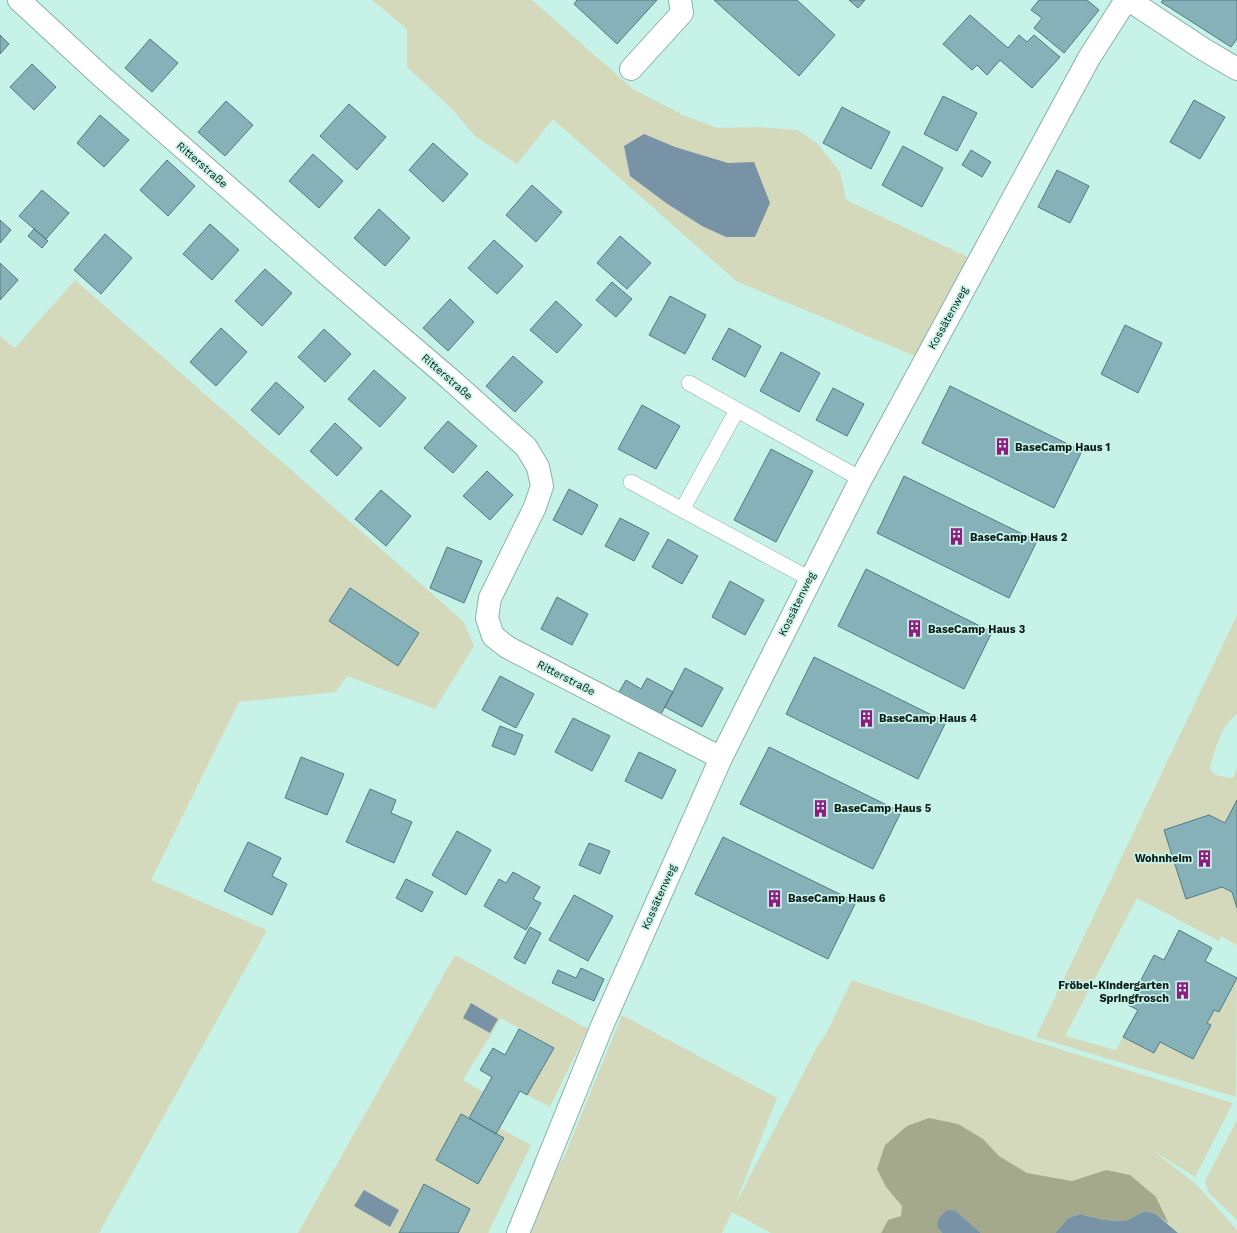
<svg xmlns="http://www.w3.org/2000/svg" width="1237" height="1233" font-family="'Work Sans',sans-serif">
<rect width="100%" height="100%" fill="#c7f2e7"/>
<path fill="#d5d9bb" d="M372,0h160l101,89 50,26 34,13 43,-1 37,3 19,12 24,30 6,28 122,57 -53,99 -179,-75 -183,-162 -36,45 -43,-29 -22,-26 -45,-42v-38z
M75,280l388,341 11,25 -39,63 -88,-33 -11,16 -97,10 -88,178 116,50 -168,303h-99v-897l15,12z
M1237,615v99c-15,10 -22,36 -27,53 2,10 15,10 23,11l4,-11v33l-12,23 -16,-8 -45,15 22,69 36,-12 10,5 5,16v37l-16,-9 -2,5 -82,-43 -72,138 51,14 7,-13 30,16 7,-11 33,17 18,-34 -4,-2 7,-13 5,2 18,-34 -1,119 -200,-60z
M455,955l133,74 -38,78 -23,-12 26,-48 -52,-29 -38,62 20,12 -14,26 -8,-3 -25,45 42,24 26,-46 -8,-4 3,-6 32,17 -43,88h-190z
M852,980l182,61 199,62 -38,74 -43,-27 44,34 36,40 5,7v2h-59l-9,-9 -13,-27 -50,-27 -34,11 -45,-8 -28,-17 -16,-17 -97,48 16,19 -1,10 -13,4 -7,13h-110l-39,-21 -10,21h-201l44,-78 57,-140 155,83 -43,109 83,-160 9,-13z
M1237,1120v100l-28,-27 -4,-12z"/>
<path fill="#a5a98c" d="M929,1118l29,6 25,15 16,17 28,17 45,8 34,-11 24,5 26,22 13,27 -13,-10 -11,-3 -20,10 -20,-1 -25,-6 -12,4 -13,15h-74l-25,-22 -17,19 3,3h-61l7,-13 13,-4 1,-10 -16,-19 -9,-18 8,-24 22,-19z"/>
<path fill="#7893a6" d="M644,134l31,13 53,16 26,-1 16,41 -15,34h-29l-24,-11 -36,-23 -36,-27 -6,-30z
M471,1003l27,16 -8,14 -27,-15z
M364,1190l35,20 -9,17 -36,-21z
M948,1210l8,1 25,22h-39c-10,-8 -2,-18 6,-23z
M1145,1211l11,3 22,19h-123l13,-15 12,-4 25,6 20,1z"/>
<path fill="#86b1b8" stroke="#517a80" d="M577,0h80l-40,44 -43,-40z
M714,0h83l38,35 -36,41z
M849,0h16l-7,8z
M1039,0h48l12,10 -35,43 -30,-25 8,-10 -11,-8z
M1163,0h74v39l-6,8 -70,-45z
M970,15l38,33 11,-13 8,7 7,-7 26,22 -28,31 -32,-28 -13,15 -10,-10 -5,5 -29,-26z
M0,35l9,9 -9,10z
M150,39l28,24 -26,29 -27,-24z
M32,64l24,23 -22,23 -24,-23z
M943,96l34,17 -20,38 -33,-17z
M1194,100l31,17 -25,42 -30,-17z
M226,101l27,24 -28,31 -27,-24z
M349,104l37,33 -29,33 -37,-34z
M842,107l48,25 -19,37 -48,-26z
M100,115l29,25 -25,27 -27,-24z
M433,143l35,31 -25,28 -34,-32z
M903,146l40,22 -21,39 -40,-22z
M971,150l20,12 -9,15 -20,-12z
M313,154l30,27 -24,27 -30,-27z
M167,160l28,26 -27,30 -28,-26z
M1057,170l32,16 -19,37 -32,-16z
M532,185l30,27 -26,30 -30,-27z
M42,190l27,23 -23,26 -27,-23z
M379,209l31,29 -25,28 -31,-28z
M0,220l11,10 -11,13z
M210,224l29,26 -27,30 -29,-26z
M34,229l14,12 -6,7 -14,-12z
M105,234l27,24 -31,36 -27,-24z
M620,236l31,27 -24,26 -30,-26z
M494,240l29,26 -26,28 -29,-26z
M0,263l18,17 -18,20z
M265,269l27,24 -30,33 -27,-25z
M612,282l20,17 -16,18 -20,-17z
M670,296l36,19 -21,39 -36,-19z
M450,299l24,23 -26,29 -25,-23z
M556,301l26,24 -25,28 -27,-23z
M1125,325l37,18 -24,50 -37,-19z
M221,328l26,24 -31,34 -26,-24z
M729,328l32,18 -16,31 -33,-18z
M324,329l27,25 -26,28 -27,-25z
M781,352l39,21 -21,39 -39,-21z
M513,356l30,26 -28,30 -29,-26z
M374,370l32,28 -26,29 -32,-28z
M276,382l28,25 -25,28 -28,-25z
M950,386l132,65 -28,57 -132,-65z
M833,388l31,16 -17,32 -31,-16z
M642,405l38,21 -24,43 -38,-20z
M448,421l29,25 -24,27 -29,-25z
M335,423l27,25 -25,28 -27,-25z
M771,449l42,22 -37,71 -42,-22z
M487,471l26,24 -23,25 -27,-24z
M904,476l133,65 -28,57 -132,-65z
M569,489l29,16 -16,30 -29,-15z
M381,490l30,26 -25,30 -31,-27z
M620,518l29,15 -15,28 -29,-15z
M668,539l30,17 -16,28 -30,-17z
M447,547l35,14 -18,42 -34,-15z
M866,569l126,63 -28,57 -126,-63z
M730,581l34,19 -19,35 -33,-18z
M350,588l69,45 -21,33 -69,-45z
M557,597l31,17 -16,31 -31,-16z
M814,657l132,65 -28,57 -132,-65z
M685,668l38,20 -21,39 -37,-20z
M500,676l34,18 -18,34 -34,-18z
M647,678l26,14 -12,22 -42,-22 7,-12 15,9z
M573,718l37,18 -18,35 -37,-19z
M500,726l23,9 -8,20 -23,-9z
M769,747l132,65 -28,57 -133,-65z
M639,752l37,18 -14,29 -37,-18z
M301,757l43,17 -17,41 -42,-17z
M370,789l26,11 -5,13 21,9 -18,41 -48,-21z
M1237,800v108l-5,-16 -10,-5 -36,12 -22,-69 45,-15 16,8z
M457,831l34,19 -25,45 -34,-20z
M723,837l133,65 -28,57 -133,-65z
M248,842l33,16 -9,18 15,8 -15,31 -48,-24z
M589,843l21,8 -10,23 -21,-9z
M513,872l27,15 -7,12 8,4 -15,27 -42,-24 15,-27 7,4z
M406,879l27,13 -11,20 -26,-14z
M574,895l39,21 -25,45 -39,-21z
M530,927l11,6 -16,31 -11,-6z
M1179,930l33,18 -7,13 32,17 -18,34 -5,-2 -3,6 -4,7 4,2 -18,34 -33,-17 -6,11 -31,-16 15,-27 -10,-5 26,-50 10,5z
M581,968l23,11 -10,22 -42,-18 6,-13 18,8z
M519,1029l35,19 -27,47 -7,-4 -24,43 -27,-16 23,-41 -12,-7 13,-22 12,7z
M461,1114l43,24 -26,46 -42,-24z
M424,1184l46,25 -12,24h-59z"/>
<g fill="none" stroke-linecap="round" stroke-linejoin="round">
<defs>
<path id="service" d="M689,383l172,96
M631,482l179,97
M682,510l55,-100"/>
<path id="minor" d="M19,0l81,75 227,199 123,105 76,68 12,20 4,19 -7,21 -45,91 -3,20 6,18 14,11 214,111
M631,69l51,-56 -2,-13
M518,1233l84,-207 119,-268 140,-279 228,-421 37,-58"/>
<path id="tertiary" d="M1129,0l74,49 34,20"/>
</defs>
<use href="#service" stroke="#89b2a7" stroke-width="16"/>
<use href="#minor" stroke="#89b2a7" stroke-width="24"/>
<use href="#tertiary" stroke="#89b2a7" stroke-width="24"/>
<use href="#service" stroke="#fff" stroke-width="15"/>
<use href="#minor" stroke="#fff" stroke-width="22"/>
<use href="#tertiary" stroke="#fff" stroke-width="22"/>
</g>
<defs>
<symbol id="building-bare" viewBox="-9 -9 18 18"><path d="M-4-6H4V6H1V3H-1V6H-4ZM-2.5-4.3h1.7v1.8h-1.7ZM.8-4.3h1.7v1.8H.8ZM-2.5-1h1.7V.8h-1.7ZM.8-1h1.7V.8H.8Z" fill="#8d1e80" stroke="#c7f2e7" stroke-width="2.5" paint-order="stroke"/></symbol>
</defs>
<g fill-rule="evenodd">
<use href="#building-bare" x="990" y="434" width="25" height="25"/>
<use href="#building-bare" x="944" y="524" width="25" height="25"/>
<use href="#building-bare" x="902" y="616" width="25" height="25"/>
<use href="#building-bare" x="854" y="706" width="25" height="25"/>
<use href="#building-bare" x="808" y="796" width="25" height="25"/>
<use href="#building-bare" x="1192" y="846" width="25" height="25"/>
<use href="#building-bare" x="762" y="886" width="25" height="25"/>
<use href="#building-bare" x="1170" y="978" width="25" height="25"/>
</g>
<g text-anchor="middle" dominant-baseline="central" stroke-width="3.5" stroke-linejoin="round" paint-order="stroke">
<g font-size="11" fill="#0b1b17" stroke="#c7f2e7">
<text transform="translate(202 165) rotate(41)">Ritterstraße</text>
<text transform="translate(948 318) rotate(-61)">Kossätenweg</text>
<text transform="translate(447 377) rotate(41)">Ritterstraße</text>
<text transform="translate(797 604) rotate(-64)">Kossätenweg</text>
<text transform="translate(566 678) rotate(27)">Ritterstraße</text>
<text transform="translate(659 897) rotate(-66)">Kossätenweg</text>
</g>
<g font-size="11" font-weight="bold" fill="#0b1b17" stroke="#c7f2e7" text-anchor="start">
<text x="1015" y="447">BaseCamp Haus 1</text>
<text x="970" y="537">BaseCamp Haus 2</text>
<text x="928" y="629">BaseCamp Haus 3</text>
<text x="879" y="718">BaseCamp Haus 4</text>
<text x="834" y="808">BaseCamp Haus 5</text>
<text x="1192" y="858" text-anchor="end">Wohnheim</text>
<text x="788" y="898">BaseCamp Haus 6</text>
<text x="1169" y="985" text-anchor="end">Fröbel-Kindergarten<tspan x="1169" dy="13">Springfrosch</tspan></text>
</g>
</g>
</svg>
